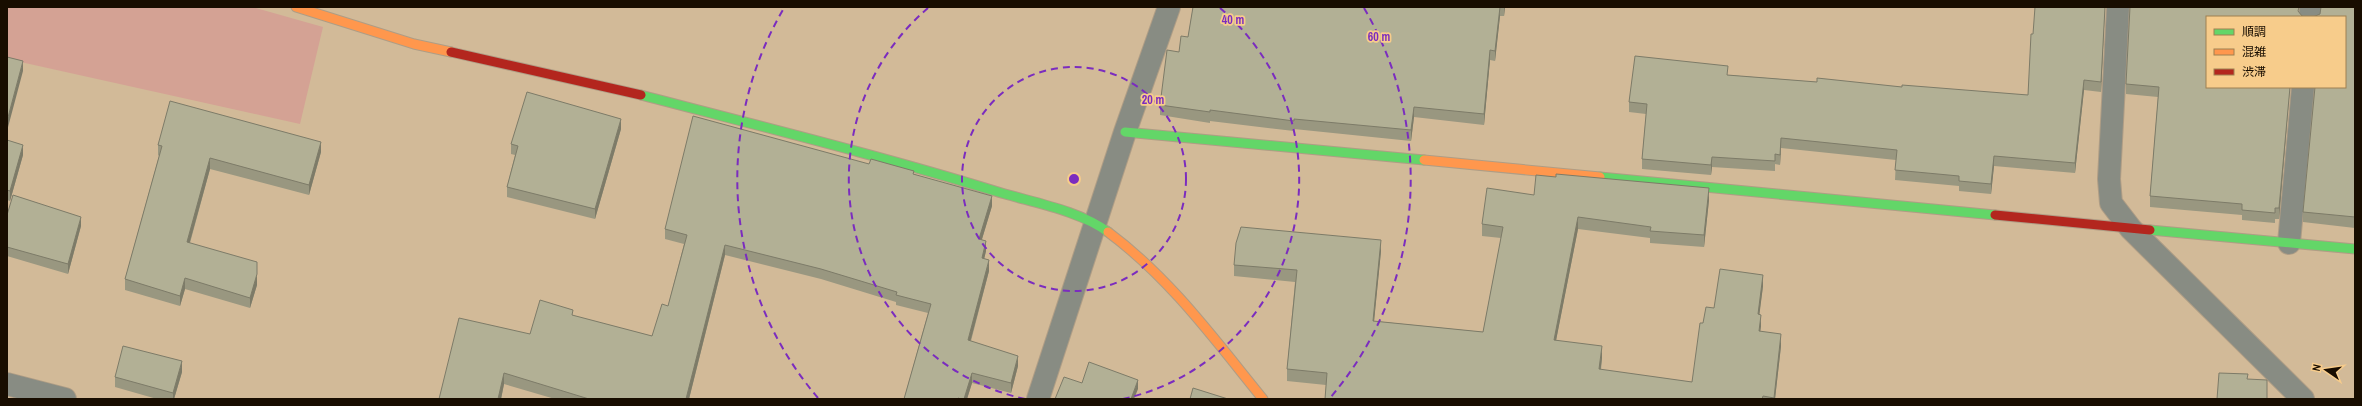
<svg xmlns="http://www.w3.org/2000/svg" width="2362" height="406" font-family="'Archivo Narrow','Noto Sans JP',sans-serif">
<rect width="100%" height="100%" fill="#d2ba98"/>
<path fill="#d4a294" d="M7,7h245l71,20 -23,97 -293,-65z"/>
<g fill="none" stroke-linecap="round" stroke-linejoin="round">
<defs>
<path id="lane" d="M7,384l58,15"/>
<path id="street" d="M2118,7l-9,172 2,24 20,26 172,170
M2310,17l1,-10
M2289,243l14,-156
M1038,399l87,-267 44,-125"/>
<path id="fast" d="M641,95c118,31 237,60 354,96 35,11 84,19 113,41
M1125,132l299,28
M1600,177l395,38
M2150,230l205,19"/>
<path id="slow" d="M296,7l118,37 37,8
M1424,160l176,17
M1108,232c62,46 107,108 155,167"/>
<path id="jam" d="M451,52l190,43
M1995,215l155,15"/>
</defs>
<use href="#lane" stroke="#af9d85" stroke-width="24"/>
<use href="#street" stroke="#af9d85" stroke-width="24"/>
<use href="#fast" stroke="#af9d85" stroke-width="11"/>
<use href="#slow" stroke="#af9d85" stroke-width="11"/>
<use href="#jam" stroke="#af9d85" stroke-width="11"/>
<use href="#lane" stroke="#888c83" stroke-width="22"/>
<use href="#street" stroke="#888c83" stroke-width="22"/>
<use href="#fast" stroke="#63d668" stroke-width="9"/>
<use href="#slow" stroke="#ff974d" stroke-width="9"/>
<use href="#jam" stroke="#b3261e" stroke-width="9"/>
</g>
<path fill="#999780" d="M1193,7h312l-1,9h-4l-5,45 -5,-1 -6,65 -70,-8 -3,24 -117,-12v2l-84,-10v2l-50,-8v-10l19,-53 9,-15z
M2105,7l-4,85 -17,-2 -9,83 -81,-7 -3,28 -32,-3v-5l-64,-6 1,-20 -115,-12 -1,17 -5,-1v7l-63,-4 -1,8 -69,-6v-10l4,-45 -17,-2v-10l99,-27 89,7 85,5 126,8 5,-61z
M2355,7v221l-52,-6v-10z
M2126,84l81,3h83l-11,132h-4v4l-33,-3v-5l-92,-8v-11l8,-99 -32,-3z
M621,129l-26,90 -88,-22v-10l8,-32 -4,-1v-10z
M7,140l16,15 -13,46 -3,-1z
M158,145l163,7 -12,43 -99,-26 -20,74 67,42 -7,23 -65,-19 -5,17 -55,-16v-11l34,-123 -1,-1z
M869,164l45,10 78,32 -10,33 4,12 -2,8 5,12 -18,70 47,25 -7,27 -39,-10 -5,16h-63l24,-86 -32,-8v-3l-75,-23 -96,-24 -36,144h-134l-51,-15 -3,15h-62l91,-65 43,-18 79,20 16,-30 16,-62 -19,-5v-10z
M1534,195l175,5 -5,47 -54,-4v-5l-72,-9 -22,111 46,18 -1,12 91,12 11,-59 11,-15 49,-22 -4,29 2,11 -1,5 21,15 -6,53h-450l1,-14 -39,-4v-12l8,-87 -61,-6v-11l147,-14 -7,70 109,11 18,-94 -19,-2v-12z
M7,215l74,11 -13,48 -61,-18z
M182,372l-8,27h-17l-42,-12v-10z"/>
<path fill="#7d7b68" d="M1500,7v9l-5,45v-10z
M1504,7h1l-1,9z
M2105,7l-4,85v-10z
M1490,50v10l-6,65v-11z
M23,61v10l-16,60v-10z
M2084,80v10l-9,83v-10z
M2290,87l-11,132v-11z
M1414,107v10l-3,24v-11z
M621,119v10l-26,90v-10z
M1781,138v10l-1,17v-10z
M321,142v10l-12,43v-10z
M23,145v10l-13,46v-10z
M1994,156v10l-3,28v-10z
M1712,157v10l-1,8v-10z
M210,158v11l-23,83v-10z
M1709,188v12l-5,47v-12z
M992,196v10l-13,43v-10z
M81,217v9l-13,48v-10z
M1578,217v12l-24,122v-11z
M1381,240v11l-8,81v-11z
M986,241v10l-4,17v-10z
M725,245v10l-36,144h-3z
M989,260v11l-21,79v-10z
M257,274v11l-7,23v-10z
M1763,275v11l-5,40v-12z
M185,278v11l-5,17v-10z
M1761,315v11l-2,16v-11z
M1781,334v12l-6,53h-1z
M1602,346v12l-3,23v-12z
M1018,356v10l-7,27v-10z
M182,361v11l-8,27h-1v-6z
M504,373v11l-3,15h-3z
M972,373v10l-5,16h-3z
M1138,380v9l-4,10h-3z"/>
<path fill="#b2b095" stroke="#7d7b68" d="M1193,7h307l-5,44 -5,-1 -6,64 -70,-7 -3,23 -117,-11v2l-84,-11v2l-50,-7 7,-55 12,2 2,-16 7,1z
M2035,7h70l-4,75 -17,-2 -9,83 -81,-7 -3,28 -32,-3v-5l-64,-6 2,-20 -116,-12 -1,17 -5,-1v7l-63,-4 -1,8 -69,-6 5,-55 -18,-2 6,-46 93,10 -1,9 90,7v-4l85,9v-2l126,10 3,-61h2z
M2130,7h169l-1,4 4,5 2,1h-97v70h83l-11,121h-4v5l-33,-3v-6l-92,-8 9,-109 -33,-3z
M2321,7h34v210l-52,-5 12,-125h30v-70h-32l7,-3z
M7,57l16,4 -16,60z
M527,92l94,27 -26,90 -88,-22 11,-41 -7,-2z
M170,101l151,41 -12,43 -99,-27 -23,84 70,20v12l-7,24 -65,-20 -5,18 -55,-17 37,-133 -4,-1z
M693,116l176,48 2,-5 43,12 -1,3 79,22 -13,43 7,2 -4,17 7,2 -21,80 50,16 -7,27 -39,-10 -8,26h-3l-3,-1 -1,1h-53l27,-95 -35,-9 1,-3 -76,-23 -96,-24 -39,154h-97l-85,-26 -6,26h-59l20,-81 71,16 10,-34 33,10 -1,5 80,21 10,-32 6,2 19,-71 -22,-6z
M7,140l16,5 -13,46 -3,-1z
M1556,174l153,14 -5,47 -54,-4 1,-4 -73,-10 -24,123 48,6 -3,23 93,13 8,-59h3l3,-16 8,1 6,-39 43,6 -5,39 3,1 -2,16 22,3 -7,64 -11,-2 -1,3h-437l2,-26 -40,-4 10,-99 -63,-5 2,-22 5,-16 140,13 -8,81 110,11 20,-105 -21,-3 5,-36 47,7 2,-20 20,2z
M13,195l68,22 -13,47 -61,-17v-32z
M123,346l59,15 -9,32 -58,-16z
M1089,362l49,18 -7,19h-76l9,-22 18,6z
M2219,373l29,1 -1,5 20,1v19h-50z
M1193,388l35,11h-38z"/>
<g fill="none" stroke="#7b2cbf" stroke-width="2" stroke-dasharray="7 5">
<circle cx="1074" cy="179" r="112"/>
<path d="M1025 399A225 225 0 0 1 928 8M1220 8A225 225 0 0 1 1123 399"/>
<path d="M818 398A337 337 0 0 1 784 8M1364 8A337 337 0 0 1 1330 398"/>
</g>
<circle cx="1074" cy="179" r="6" fill="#7b2cbf" stroke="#f7cc8b" stroke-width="2"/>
<g font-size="12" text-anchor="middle" font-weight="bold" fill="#7b2cbf" stroke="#f7cc8b" stroke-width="3.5" stroke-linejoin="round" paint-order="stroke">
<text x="1233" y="24">40 m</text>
<text x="1379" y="41">60 m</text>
<text x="1153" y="104">20 m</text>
</g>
<rect width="2362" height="406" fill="none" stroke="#180d00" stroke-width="16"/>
<rect x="2206" y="16" width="140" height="72" fill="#f7cc8b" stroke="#9e8053"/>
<rect x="2214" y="29" width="20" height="6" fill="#63d668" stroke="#9e8053"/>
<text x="2242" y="36" font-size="12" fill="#180d00">順調</text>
<rect x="2214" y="49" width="20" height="6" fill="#ff974d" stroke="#9e8053"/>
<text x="2242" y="56" font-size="12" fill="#180d00">混雑</text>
<rect x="2214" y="69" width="20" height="6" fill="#b3261e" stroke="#9e8053"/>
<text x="2242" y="76" font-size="12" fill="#180d00">渋滞</text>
<g transform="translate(2326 370) rotate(283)" stroke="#f7cc8b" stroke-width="3" paint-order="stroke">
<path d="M0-3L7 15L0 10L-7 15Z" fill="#180d00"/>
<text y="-6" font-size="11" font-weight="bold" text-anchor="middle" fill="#180d00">N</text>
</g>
</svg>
